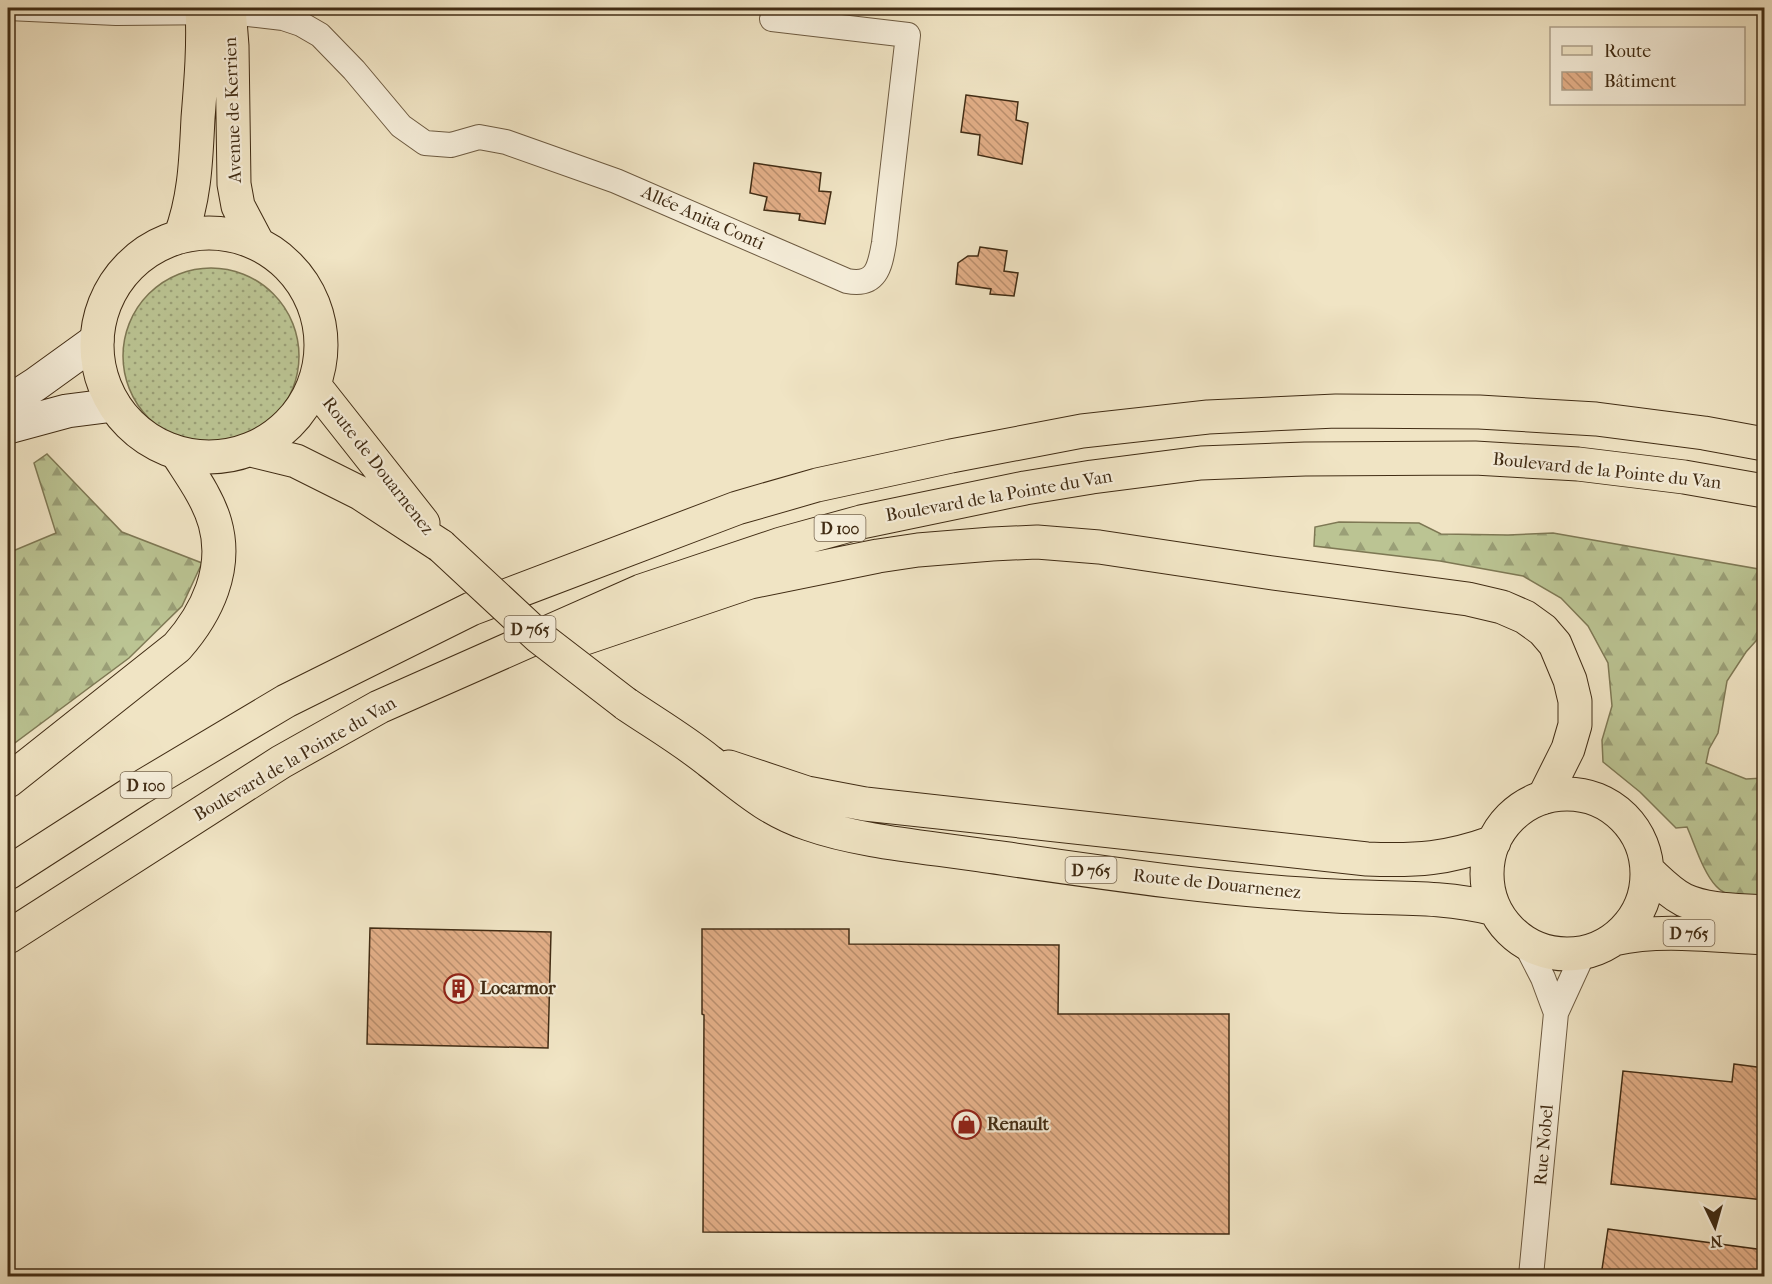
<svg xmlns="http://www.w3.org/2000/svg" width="1772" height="1284" font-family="'IM FELL French Canon',serif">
<defs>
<pattern id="grass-dots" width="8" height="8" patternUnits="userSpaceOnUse" patternTransform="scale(1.5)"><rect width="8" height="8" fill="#bbc493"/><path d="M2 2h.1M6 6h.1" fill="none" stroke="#9a9f77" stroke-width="1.8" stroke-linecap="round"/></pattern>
<pattern id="forest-firs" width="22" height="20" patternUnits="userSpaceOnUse" patternTransform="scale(1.5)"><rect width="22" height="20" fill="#bbc493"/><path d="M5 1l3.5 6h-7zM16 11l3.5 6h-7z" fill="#9a9f77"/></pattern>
<pattern id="building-back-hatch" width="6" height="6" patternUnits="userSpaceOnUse" patternTransform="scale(1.5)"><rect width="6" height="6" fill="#e3af88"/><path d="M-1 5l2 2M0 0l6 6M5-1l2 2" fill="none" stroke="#ba8f6e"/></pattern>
</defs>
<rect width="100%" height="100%" fill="#f0e4c4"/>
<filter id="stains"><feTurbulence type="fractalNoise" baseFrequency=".00333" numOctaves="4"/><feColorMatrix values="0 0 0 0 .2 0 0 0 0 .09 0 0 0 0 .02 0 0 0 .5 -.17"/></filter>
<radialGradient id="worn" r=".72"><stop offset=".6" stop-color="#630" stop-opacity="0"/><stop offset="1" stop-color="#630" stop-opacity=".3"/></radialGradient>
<path fill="url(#grass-dots)" stroke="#7e7854" stroke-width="1.5" d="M123 356a88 88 0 1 1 176 0a88 88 0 1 1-176 0Z"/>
<path fill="url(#forest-firs)" stroke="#7e7854" stroke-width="1.5" d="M47,454l75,78 80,31 -20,43 -53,52 -121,90v-195l48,-20 -22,-70z
M1339,522l80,1 22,11 67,1 45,-2 211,37v62l-18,20 -19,29 -9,52 -9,16 -3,14 40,16 18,-1v124c-13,-1 -39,-5 -48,-16 -13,-14 -21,-41 -29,-59l-11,1 -36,-36 -37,-30 -1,-22 10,-34 -4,-43 -20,-37 -27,-28 -38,-22 -83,-15 -126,-15 1,-19z"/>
<path fill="url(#building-back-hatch)" stroke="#412c14" stroke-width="1.5" d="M966,95l52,7 -2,18 12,3 -6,41 -44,-9 2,-20 -19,-3z
M754,163l67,10 -2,18 12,1 -6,32 -26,-4 1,-6 -36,-4 3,-13 -17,-4z
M980,247l27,4 -3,20 14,2 -4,23 -24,-2 1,-5 -35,-5 2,-21 10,-7h10z
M370,928l181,4 -3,116 -181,-4z
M702,929h147v15l210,1 -1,69h171v220l-526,-2 1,-217 -2,-1z
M1734,1064l30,4v132l-153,-16 12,-113 109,11z
M1608,1229l156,21v26h-163z"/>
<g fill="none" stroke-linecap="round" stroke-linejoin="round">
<defs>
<path id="minor" d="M8,8l108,5 113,-1 54,6 18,6 19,11 34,35 47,56 24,17 26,2 28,-8 27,5 110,39 231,100c30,6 33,-15 37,-38l24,-208 -136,-16
M1525,943l18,35 13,35
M1531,1276l25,-263 28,-61"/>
<path id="secondary" d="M8,402l28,-18 61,-44
M8,427l59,-16 47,-6"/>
<path id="primary" d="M229,8l3,38 2,138 4,22 20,38
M97 345a112 112 0 1 1 224 0a112 112 0 1 1-224 0Z
M180,237c15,-38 16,-79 18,-119 3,-37 6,-73 4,-110
M314,385l109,138
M251,450l45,11 64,32 81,53
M626,704c28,19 57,36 83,57 34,26 58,49 100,63 51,18 118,23 171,31 118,17 237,35 355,41 54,3 107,-1 160,13
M729,767l78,26 58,11 502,55c50,2 80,0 127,-17
M1487 874a80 80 0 1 1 160 0a80 80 0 1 1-160 0Z
M1647,870c12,11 23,23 37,30 24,11 55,10 80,12
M1614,939c49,-11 100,-3 150,-1"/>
<path id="trunk" d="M579,640l171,-58 128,-26 40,-6 74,-6 45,-2 62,5 167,25 202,27 34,8 23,10 18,13 12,14 15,36 5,21v24l-7,24 -24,48
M8,781l169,-134c30,-34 51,-78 38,-124 -7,-25 -24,-48 -38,-70
M8,873l132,-85 146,-87 185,-92 266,-101 80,-23 134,-29 131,-25 126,-14 128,-6 143,1 117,7 108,14 60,11
M8,937l273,-175 98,-55 262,-116 140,-47 80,-22 164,-34 67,-11 109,-14 104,-4 170,-1 103,6 106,13 80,14"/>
</defs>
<use href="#minor" stroke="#6d5a40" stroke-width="26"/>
<use href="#secondary" stroke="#412c14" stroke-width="35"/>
<use href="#primary" stroke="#412c14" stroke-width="35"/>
<use href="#trunk" stroke="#412c14" stroke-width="35"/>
<use href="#minor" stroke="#f5edd9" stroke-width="24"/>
<use href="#secondary" stroke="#f5edd9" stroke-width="33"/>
<use href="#primary" stroke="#f0e4c4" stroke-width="33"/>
<use href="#trunk" stroke="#f0e4c4" stroke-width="33"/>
<defs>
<path id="primary-bridge" d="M441,546l98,91 87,67"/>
</defs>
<use href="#primary-bridge" stroke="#412c14" stroke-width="35" stroke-linecap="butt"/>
<use href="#primary-bridge" stroke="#f0e4c4" stroke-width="33"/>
</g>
<defs>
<symbol id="building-ring" viewBox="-11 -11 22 22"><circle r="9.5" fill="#f5edd9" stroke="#8f2418" stroke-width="1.5"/><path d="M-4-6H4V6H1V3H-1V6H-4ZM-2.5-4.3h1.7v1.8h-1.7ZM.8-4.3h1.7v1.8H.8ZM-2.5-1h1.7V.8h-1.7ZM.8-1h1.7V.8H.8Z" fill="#8f2418"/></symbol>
<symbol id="shop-ring" viewBox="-11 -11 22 22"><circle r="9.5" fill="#f5edd9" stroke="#8f2418" stroke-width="1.5"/><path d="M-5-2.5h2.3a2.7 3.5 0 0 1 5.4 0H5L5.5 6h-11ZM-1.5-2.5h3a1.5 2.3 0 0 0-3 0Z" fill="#8f2418"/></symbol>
</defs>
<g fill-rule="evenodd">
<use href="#building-ring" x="442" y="972" width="33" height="33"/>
<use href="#shop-ring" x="950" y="1108" width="33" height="33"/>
</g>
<g text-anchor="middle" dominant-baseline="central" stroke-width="4.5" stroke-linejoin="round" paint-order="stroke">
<g fill="#f5edd9" stroke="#77664f" stroke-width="1.5">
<rect x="814.5" y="515" width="51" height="26" rx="4.5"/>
<rect x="504.5" y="616" width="51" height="26" rx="4.5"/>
<rect x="120.5" y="772" width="51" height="26" rx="4.5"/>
<rect x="1065.5" y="857" width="51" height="26" rx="4.5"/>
<rect x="1663.5" y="920" width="51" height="26" rx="4.5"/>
</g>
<g font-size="16" font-weight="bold" fill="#412c14">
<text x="840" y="528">D 100</text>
<text x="530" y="629">D 765</text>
<text x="146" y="785">D 100</text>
<text x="1091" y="870">D 765</text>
<text x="1689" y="933">D 765</text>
</g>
<g font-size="18" fill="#412c14" stroke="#f5edd9">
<text transform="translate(233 110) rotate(-92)">Avenue de Kerrien</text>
<text transform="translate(703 218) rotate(24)">Allée Anita Conti</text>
<text transform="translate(378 466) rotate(52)">Route de Douarnenez</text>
<text transform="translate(1607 471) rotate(6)">Boulevard de la Pointe du Van</text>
<text transform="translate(999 496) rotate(-10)">Boulevard de la Pointe du Van</text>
<text transform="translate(295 759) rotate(-30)">Boulevard de la Pointe du Van</text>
<text transform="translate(1217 884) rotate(6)">Route de Douarnenez</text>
<text transform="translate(1544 1145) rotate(-85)">Rue Nobel</text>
</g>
<g font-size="18" font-weight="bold" fill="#412c14" stroke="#f5edd9" text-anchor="start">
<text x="480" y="988">Locarmor</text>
<text x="987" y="1124">Renault</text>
</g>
</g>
<rect width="1772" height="1284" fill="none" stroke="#f0e4c4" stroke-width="30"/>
<rect x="9" y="9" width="1754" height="1266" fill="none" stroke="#412c14" stroke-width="3"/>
<rect x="15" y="15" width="1742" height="1254" fill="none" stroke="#412c14" stroke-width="1.5"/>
<rect x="1550" y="27" width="195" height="78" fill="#f5edd9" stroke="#ada08a" stroke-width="1.5"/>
<rect x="1562" y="46" width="30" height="9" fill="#f0e4c4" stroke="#ada08a" stroke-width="1.5"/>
<text x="1604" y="57" font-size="18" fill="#412c14">Route</text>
<rect x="1562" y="72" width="30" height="18" fill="url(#building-back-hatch)" stroke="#ada08a" stroke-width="1.5"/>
<text x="1604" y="87" font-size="18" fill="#412c14">Bâtiment</text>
<g transform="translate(1715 1227) rotate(175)" stroke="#f5edd9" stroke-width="4.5" paint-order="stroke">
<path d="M0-4.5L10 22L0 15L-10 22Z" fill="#412c14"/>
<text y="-9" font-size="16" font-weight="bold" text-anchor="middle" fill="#412c14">N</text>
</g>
<rect width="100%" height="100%" filter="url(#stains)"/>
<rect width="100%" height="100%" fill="url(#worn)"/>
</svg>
